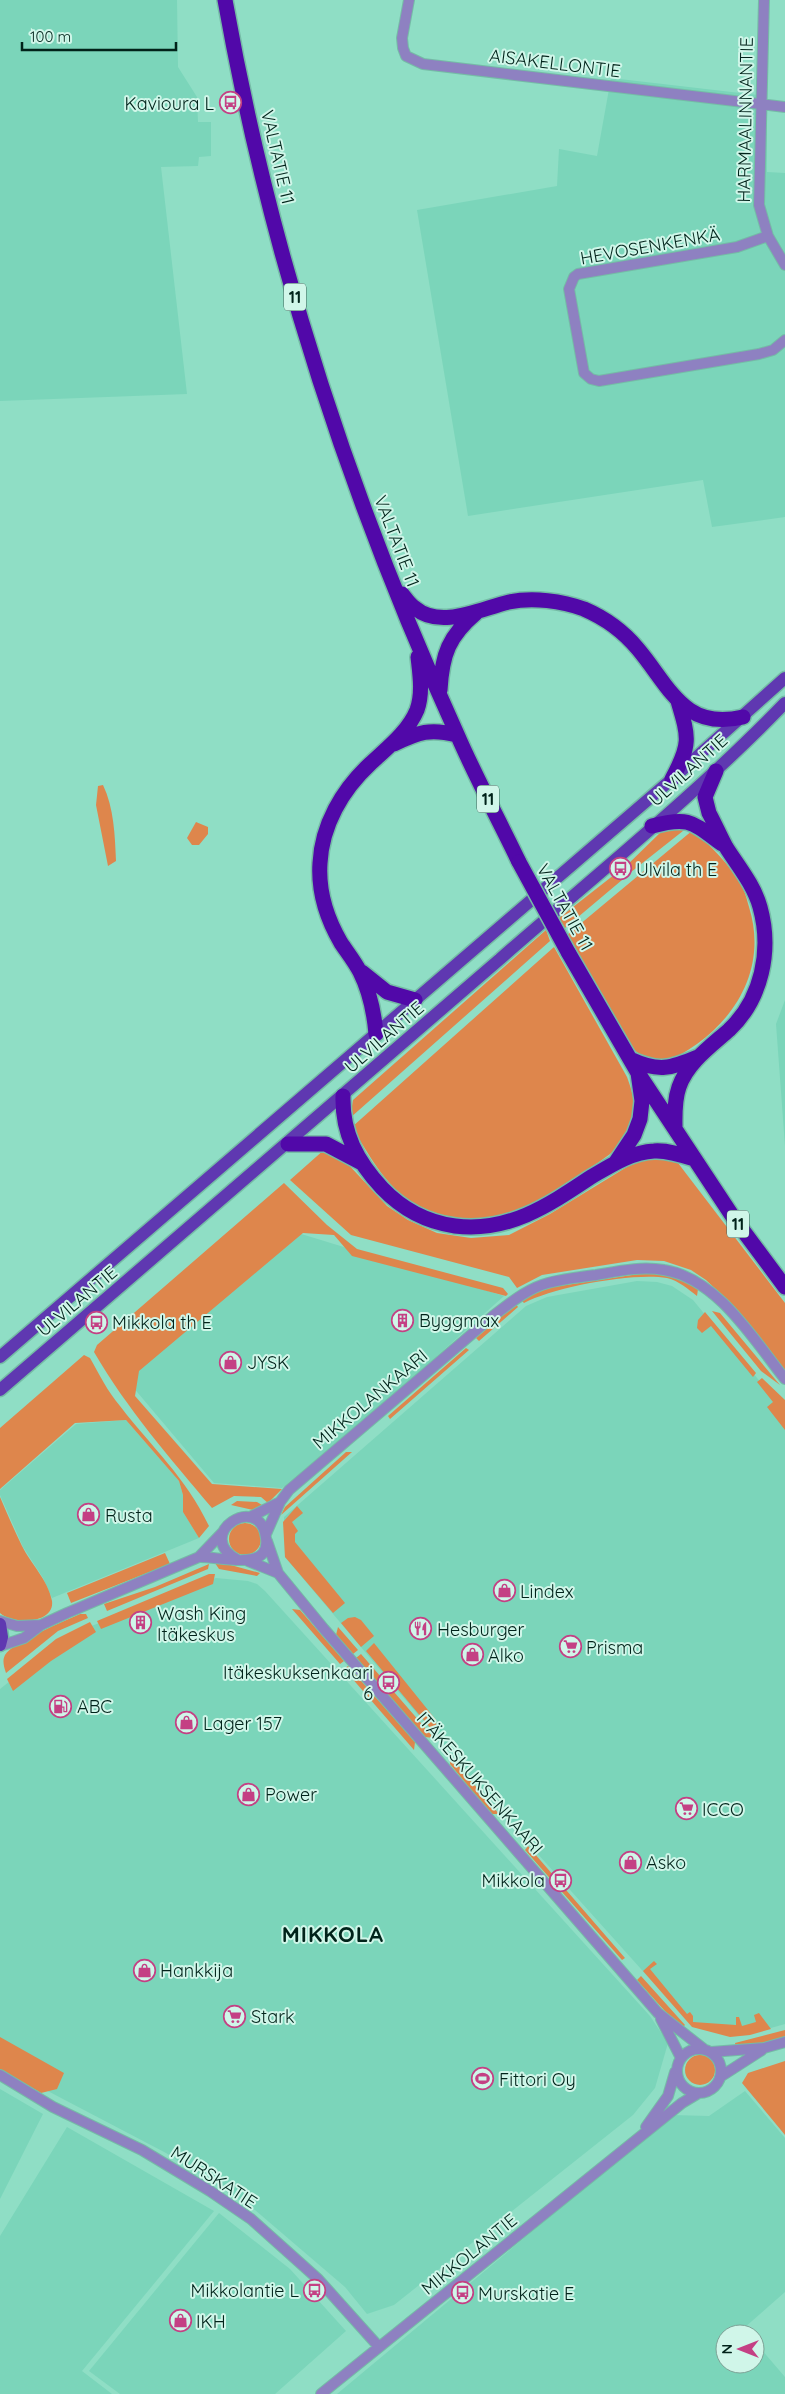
<svg xmlns="http://www.w3.org/2000/svg" width="785" height="2394" font-family="Quicksand,sans-serif">
<rect width="100%" height="100%" fill="#8fdec5"/>
<path fill="#7bd5ba" d="M0,0h177l1,67 19,30 1,25h13v34l-12,1 -1,9 -37,1 26,227 -187,7z
M611,78l156,18v76l18,1v344l-73,10 -9,-47 -235,36 -51,-306 140,-24 2,-37 38,7z
M785,1000v146l-9,-122z
M298,1233l206,63 -95,85 -127,107 -68,-5 -87,-103z
M637,1281l20,1 15,4 21,14 92,112v612l-35,10 -57,-7 -192,-214 -216,-256 -1,-40 242,-211 21,-9z
M126,1420l53,61 4,14v17l16,26 -147,60 -9,-20 -20,-31 -23,-52v-5l76,-66z
M216,1578l32,3 9,3 8,7 385,425 18,27 -13,45 -22,27 -239,190 -27,9 -22,-27 -90,-77 -89,-57 -124,-65 -42,-28v-371l68,-54z
M0,2089l43,25 -43,85z
M745,2091l40,47v154l-41,36 4,6h-23v30h30v-22l30,35v17h-448l335,-279 37,1z
M67,2127l147,84 -132,160 30,23h-112v-158z
M219,2213l71,56 56,62 -71,63h-155l-31,-23z"/>
<path fill="#de864c" d="M103,785c11,23 12,51 13,76l-8,5 -12,-61 2,-19z
M196,822l12,5v7l-9,11h-7l-5,-7z
M688,827l-62,49 -3,-7 40,-39z
M693,830c18,16 36,34 48,55 4,6 6,15 8,22 22,70 -25,131 -88,157l-15,-4 -15,-13 -64,-112z
M619,871l3,9 -57,48 -6,-10z
M546,930l4,11 -200,177 3,-18z
M554,947l73,130c7,19 11,36 2,55 -9,18 -29,29 -45,40 -51,34 -100,65 -161,37 -33,-15 -53,-52 -71,-82z
M325,1149l21,13 41,44 21,14 29,13 34,5 38,-3 41,-21 85,-52 19,-6 24,7 107,140v70l-63,-78 -16,-15 -15,-10 -27,-9 -27,-1 -95,15 -25,13 -8,-11 -158,-42 -61,-55z
M284,1183l43,42 30,24 146,39 5,6 -2,2 -154,-40 -18,-21 -31,-2 -164,138 -4,25 77,88 70,5 -14,14 -7,-6 -27,-1 -22,12c-42,-50 -85,-99 -118,-156l3,-7z
M652,1272l28,6 18,11 -1,7c-9,-7 -18,-15 -30,-18 -33,-6 -114,9 -143,25l-3,-3 25,-12z
M516,1304l2,3 -39,34 -3,-3z
M712,1311l8,2 60,72 -19,-14z
M705,1312l51,61 -3,4 -42,-51 -9,7 -5,-5 1,-8z
M466,1348l3,2 -79,69 -2,-3z
M84,1355l6,3c9,16 18,34 30,48 33,43 65,70 89,120l-10,12 -16,-26v-17l-4,-14 -53,-61 -51,3 -75,66v-61z
M762,1378l23,22v30l-18,-23 6,-5 -16,-20z
M346,1452h6l-71,63 4,-8z
M0,1497c7,16 14,33 22,49 9,18 26,34 30,55 3,23 -39,24 -52,12z
M237,1501l20,1 5,3 -9,5 -22,-5z
M297,1506l6,7 -11,9 6,9 -3,3v8l50,61 -12,10 -48,-56 -2,-35z
M229 1539a16 16 0 1 1 32 0a16 16 0 1 1-32 0Z
M165,1553l5,11 -99,39 -4,-10z
M215,1563l12,1 33,9 -3,3 -38,-7z
M209,1564l-1,5 -101,42 -3,-7 51,-17z
M209,1574h6l-2,10 -112,45 -4,-8z
M292,1609l8,1 44,51 -4,3z
M80,1614h6l2,4 -30,13 -52,42c-2,-6 -4,-12 -1,-18 8,-13 60,-34 75,-41z
M355,1617l6,3 13,16 -13,11 -20,-24 7,-5z
M90,1622l6,10 -45,29 -38,30 -6,-12 49,-40z
M338,1627l20,23 -5,4 -17,-19z
M374,1643l62,77 1,16 -71,-85z
M361,1654l73,84 -9,-1 -69,-79z
M348,1666l67,76 -1,8 -70,-81z
M451,1757l48,57h-8l-41,-50z
M528,1846l97,112 -3,2 -97,-110z
M654,1961l3,3 -7,5 37,45 3,-2 3,4v6l43,3v-8h3l3,9 14,-4 -2,-7 5,-2 12,16 -21,6 -20,2 -38,-10 -49,-56z
M641,1976l44,49 -4,4 -44,-49z
M785,2030v8l-26,7 -23,2 -1,-4z
M0,2037l64,36 -7,16 -16,4 -41,-24z
M685 2070a15 15 0 1 1 30 0a15 15 0 1 1-30 0Z
M785,2061v74l-43,-52 6,-10z"/>
<g fill="none" stroke-linecap="round" stroke-linejoin="round">
<defs>
<path id="minor" d="M409,0l-7,38 1,10 3,8 17,8 362,43
M764,0l-5,205 9,31 17,29
M768,236l-31,11 -159,27 -4,3 -5,12 15,84 7,6 8,2 160,-27 14,-4 12,-10
M250,1517l30,-15
M266,1534l14,-32 9,-12 204,-174c16,-12 35,-28 55,-33 15,-4 32,-6 48,-8 23,-4 45,-9 68,-5 53,8 90,70 121,109
M267,1541l11,32 46,56 334,384 47,37
M199,1557l24,-25
M248,1561l30,12
M0,1621l17,5 24,-1
M0,1646l24,-8 17,-13 26,-12 132,-56c19,-1 72,16 67,-19 -6,-48 -75,-3 -28,22
M661,2019l20,39
M677 2071a22 22 0 1 1 44 0a22 22 0 1 1-44 0Z
M711,2052l53,-4 21,-6
M0,2075l53,32 89,43 68,41 41,28 67,60 61,68
M720,2077l42,-27
M646,2127l22,-31 7,-24
M321,2394l361,-291 15,-9"/>
<path id="major" d="M0,1357l672,-578 113,-101
M0,1390c168,-143 334,-287 500,-431 96,-84 197,-165 285,-256
M0,1624l2,13 -2,8"/>
<path id="highway" d="M225,0c45,253 126,501 232,734 19,44 42,86 62,128
M402,594c4,5 8,11 13,14 26,22 67,0 94,-6 24,-5 53,-1 75,7 21,9 40,23 54,40 32,38 46,82 105,68
M440,690c2,-36 9,-54 36,-77
M394,744c25,-12 36,-16 63,-9
M672,779c19,-35 17,-41 6,-78
M652,826c37,-10 40,-4 70,18
M568,952l70,121 4,28 -2,18 -6,16 -18,27
M362,972l25,20 28,8
M376,1034c-2,-23 -6,-42 -16,-62 -5,-10 -13,-20 -19,-29 -14,-24 -23,-51 -21,-80 2,-38 22,-73 50,-99 17,-16 38,-32 47,-54 6,-17 3,-35 1,-53
M630,1059c30,14 41,9 70,-3
M638,1073l95,144 52,70
M343,1096c-1,37 14,65 39,92 20,21 44,34 73,38 53,7 94,-21 136,-49 19,-11 40,-25 63,-26 13,-1 28,4 40,8
M675,1129c0,-14 -1,-28 4,-42 8,-24 32,-41 50,-57 33,-31 43,-80 31,-123 -6,-22 -22,-41 -34,-60 -6,-11 -11,-23 -17,-34l-4,-16 11,-26
M288,1144h38l36,19"/>
</defs>
<use href="#minor" stroke="#75bca6" stroke-width="12"/>
<use href="#major" stroke="#75bca6" stroke-width="15"/>
<use href="#highway" stroke="#75bca6" stroke-width="18"/>
<use href="#minor" stroke="#8e81c1" stroke-width="10"/>
<use href="#major" stroke="#5f38b1" stroke-width="12"/>
<use href="#highway" stroke="#5108a9" stroke-width="15"/>
<defs>
<path id="highway-bridge" d="M519,862l49,90"/>
</defs>
<use href="#highway-bridge" stroke="#75bca6" stroke-width="18" stroke-linecap="butt"/>
<use href="#highway-bridge" stroke="#5108a9" stroke-width="15"/>
</g>
<defs>
<symbol id="bus-ring" viewBox="-11 -11 22 22"><circle r="9.5" fill="#d0f6e9" stroke="#c44084" stroke-width="1.5"/><path d="M-5-6H5V4H4V6H2V4H-2V6H-4V4H-5ZM-3.5-4V0h7V-4ZM-3.5 1.2v1.5H-2V1.2ZM2 1.2v1.5H3.5V1.2Z" fill="#c44084"/></symbol>
<symbol id="building-ring" viewBox="-11 -11 22 22"><circle r="9.5" fill="#d0f6e9" stroke="#c44084" stroke-width="1.5"/><path d="M-4-6H4V6H1V3H-1V6H-4ZM-2.5-4.3h1.7v1.8h-1.7ZM.8-4.3h1.7v1.8H.8ZM-2.5-1h1.7V.8h-1.7ZM.8-1h1.7V.8H.8Z" fill="#c44084"/></symbol>
<symbol id="shop-ring" viewBox="-11 -11 22 22"><circle r="9.5" fill="#d0f6e9" stroke="#c44084" stroke-width="1.5"/><path d="M-5-2.5h2.3a2.7 3.5 0 0 1 5.4 0H5L5.5 6h-11ZM-1.5-2.5h3a1.5 2.3 0 0 0-3 0Z" fill="#c44084"/></symbol>
<symbol id="restaurant-ring" viewBox="-11 -11 22 22"><circle r="9.5" fill="#d0f6e9" stroke="#c44084" stroke-width="1.5"/><path d="M-5-6h1v4h1v-4h1v4h1v-4h1v5L-1.5 .5V6h-2V.5L-5-1ZM5-6V6H3V1.5H1.5Q1.5-4 5-6Z" fill="#c44084"/></symbol>
<symbol id="supermarket-ring" viewBox="-11 -11 22 22"><circle r="9.5" fill="#d0f6e9" stroke="#c44084" stroke-width="1.5"/><path d="M-6-5.5h2.5l.6 2H6L4.5 2H-2.5L-4.4-4H-6ZM-1.5 3.2a1.3 1.3 0 1 0 .1 0ZM3 3.2a1.3 1.3 0 1 0 .1 0Z" fill="#c44084"/></symbol>
<symbol id="fuel-ring" viewBox="-11 -11 22 22"><circle r="9.5" fill="#d0f6e9" stroke="#c44084" stroke-width="1.5"/><path d="M-5.5-6h7V0h2V4h1.3V-2.5L3-4.5l.8-.8L6-3V5H2.5V1h-1V6h-7ZM-4.2-4.7v3.2H.2V-4.7Z" fill="#c44084"/></symbol>
<symbol id="stadium-ring" viewBox="-11 -11 22 22"><circle r="9.5" fill="#d0f6e9" stroke="#c44084" stroke-width="1.5"/><path d="M0-5a6.5 5 0 1 0 0 10a6.5 5 0 1 0 0-10ZM-3.5-1.8h7v3.6h-7Z" fill="#c44084"/></symbol>
</defs>
<g fill-rule="evenodd">
<use href="#bus-ring" x="218" y="90" width="25" height="25"/>
<use href="#bus-ring" x="608" y="856" width="25" height="25"/>
<use href="#building-ring" x="390" y="1308" width="25" height="25"/>
<use href="#bus-ring" x="84" y="1310" width="25" height="25"/>
<use href="#shop-ring" x="218" y="1350" width="25" height="25"/>
<use href="#shop-ring" x="76" y="1502" width="25" height="25"/>
<use href="#shop-ring" x="492" y="1578" width="25" height="25"/>
<use href="#building-ring" x="128" y="1610" width="25" height="25"/>
<use href="#restaurant-ring" x="408" y="1616" width="25" height="25"/>
<use href="#supermarket-ring" x="558" y="1634" width="25" height="25"/>
<use href="#shop-ring" x="460" y="1642" width="25" height="25"/>
<use href="#bus-ring" x="376" y="1670" width="25" height="25"/>
<use href="#fuel-ring" x="48" y="1694" width="25" height="25"/>
<use href="#shop-ring" x="174" y="1710" width="25" height="25"/>
<use href="#shop-ring" x="236" y="1782" width="25" height="25"/>
<use href="#supermarket-ring" x="674" y="1796" width="25" height="25"/>
<use href="#shop-ring" x="618" y="1850" width="25" height="25"/>
<use href="#bus-ring" x="548" y="1868" width="25" height="25"/>
<use href="#shop-ring" x="132" y="1958" width="25" height="25"/>
<use href="#supermarket-ring" x="222" y="2004" width="25" height="25"/>
<use href="#stadium-ring" x="470" y="2066" width="25" height="25"/>
<use href="#bus-ring" x="302" y="2278" width="25" height="25"/>
<use href="#bus-ring" x="450" y="2280" width="25" height="25"/>
<use href="#shop-ring" x="168" y="2308" width="25" height="25"/>
</g>
<g text-anchor="middle" dominant-baseline="central" stroke-width="4" stroke-linejoin="round" paint-order="stroke">
<g fill="#d0f6e9" stroke="#3f6258" stroke-width="1">
<rect x="284" y="283.5" width="22" height="27" rx="4"/>
<rect x="477" y="785.5" width="22" height="27" rx="4"/>
<rect x="727" y="1210.5" width="22" height="27" rx="4"/>
</g>
<g font-size="16" font-weight="bold" fill="#01231a">
<text x="295" y="297">11</text>
<text x="488" y="799">11</text>
<text x="738" y="1224">11</text>
</g>
<g font-size="18" fill="#01231a" stroke="#d0f6e9">
<text transform="translate(555 63) rotate(7)">AISAKELLONTIE</text>
<text transform="translate(745 120) rotate(-89)">HARMAALINNANTIE</text>
<text transform="translate(278 157) rotate(77)">VALTATIE 11</text>
<text transform="translate(650 246) rotate(-10)">HEVOSENKENKÄ</text>
<text transform="translate(397 541) rotate(69)">VALTATIE 11</text>
<text transform="translate(688 770) rotate(-42)">ULVILANTIE</text>
<text transform="translate(565 907) rotate(61)">VALTATIE 11</text>
<text transform="translate(384 1037) rotate(-41)">ULVILANTIE</text>
<text transform="translate(77 1301) rotate(-40)">ULVILANTIE</text>
<text transform="translate(370 1399) rotate(-40)">MIKKOLANKAARI</text>
<text transform="translate(480 1783) rotate(49)">ITÄKESKUKSENKAARI</text>
<text transform="translate(214 2177) rotate(33)">MURSKATIE</text>
<text transform="translate(469 2254) rotate(-39)">MIKKOLANTIE</text>
</g>
<g font-size="18" fill="#01231a" stroke="#d0f6e9" text-anchor="start">
<text x="214" y="103" text-anchor="end">Kavioura L</text>
<text x="636" y="869">Ulvila th E</text>
<text x="419" y="1320">Byggmax</text>
<text x="112" y="1322">Mikkola th E</text>
<text x="247" y="1362">JYSK</text>
<text x="105" y="1515">Rusta</text>
<text x="520" y="1591">Lindex</text>
<text x="157" y="1613">Wash King<tspan x="157" dy="21">Itäkeskus</tspan></text>
<text x="437" y="1629">Hesburger</text>
<text x="586" y="1647">Prisma</text>
<text x="488" y="1655">Alko</text>
<text x="373" y="1672" text-anchor="end">Itäkeskuksenkaari<tspan x="373" dy="21">6</tspan></text>
<text x="77" y="1706">ABC</text>
<text x="203" y="1723">Lager 157</text>
<text x="265" y="1794">Power</text>
<text x="702" y="1809">ICCO</text>
<text x="646" y="1862">Asko</text>
<text x="545" y="1880" text-anchor="end">Mikkola</text>
<text x="160" y="1970">Hankkija</text>
<text x="251" y="2016">Stark</text>
<text x="499" y="2079">Fittori Oy</text>
<text x="299" y="2290" text-anchor="end">Mikkolantie L</text>
<text x="478" y="2293">Murskatie E</text>
<text x="196" y="2321">IKH</text>
</g>
<g font-size="22" font-weight="bold" letter-spacing="1" fill="#01231a" stroke="#d0f6e9">
<text x="333" y="1934">MIKKOLA</text>
</g>
</g>
<g transform="translate(740 2349) rotate(270)"><circle r="24" fill="#d0f6e9" stroke="#7da296"/>
<path d="M0-4L9 19L0 12L-9 19Z" fill="#c44084"/>
<text y="-8" font-size="14" font-weight="bold" text-anchor="middle" fill="#01231a">N</text>
</g>
<path d="M22 42v8h154v-8" fill="none" stroke="#01231a" stroke-width="2.5"/>
<text x="30" y="42" font-size="15" fill="#01231a" stroke="#d0f6e9" stroke-width="4" paint-order="stroke">100 m</text>
</svg>
